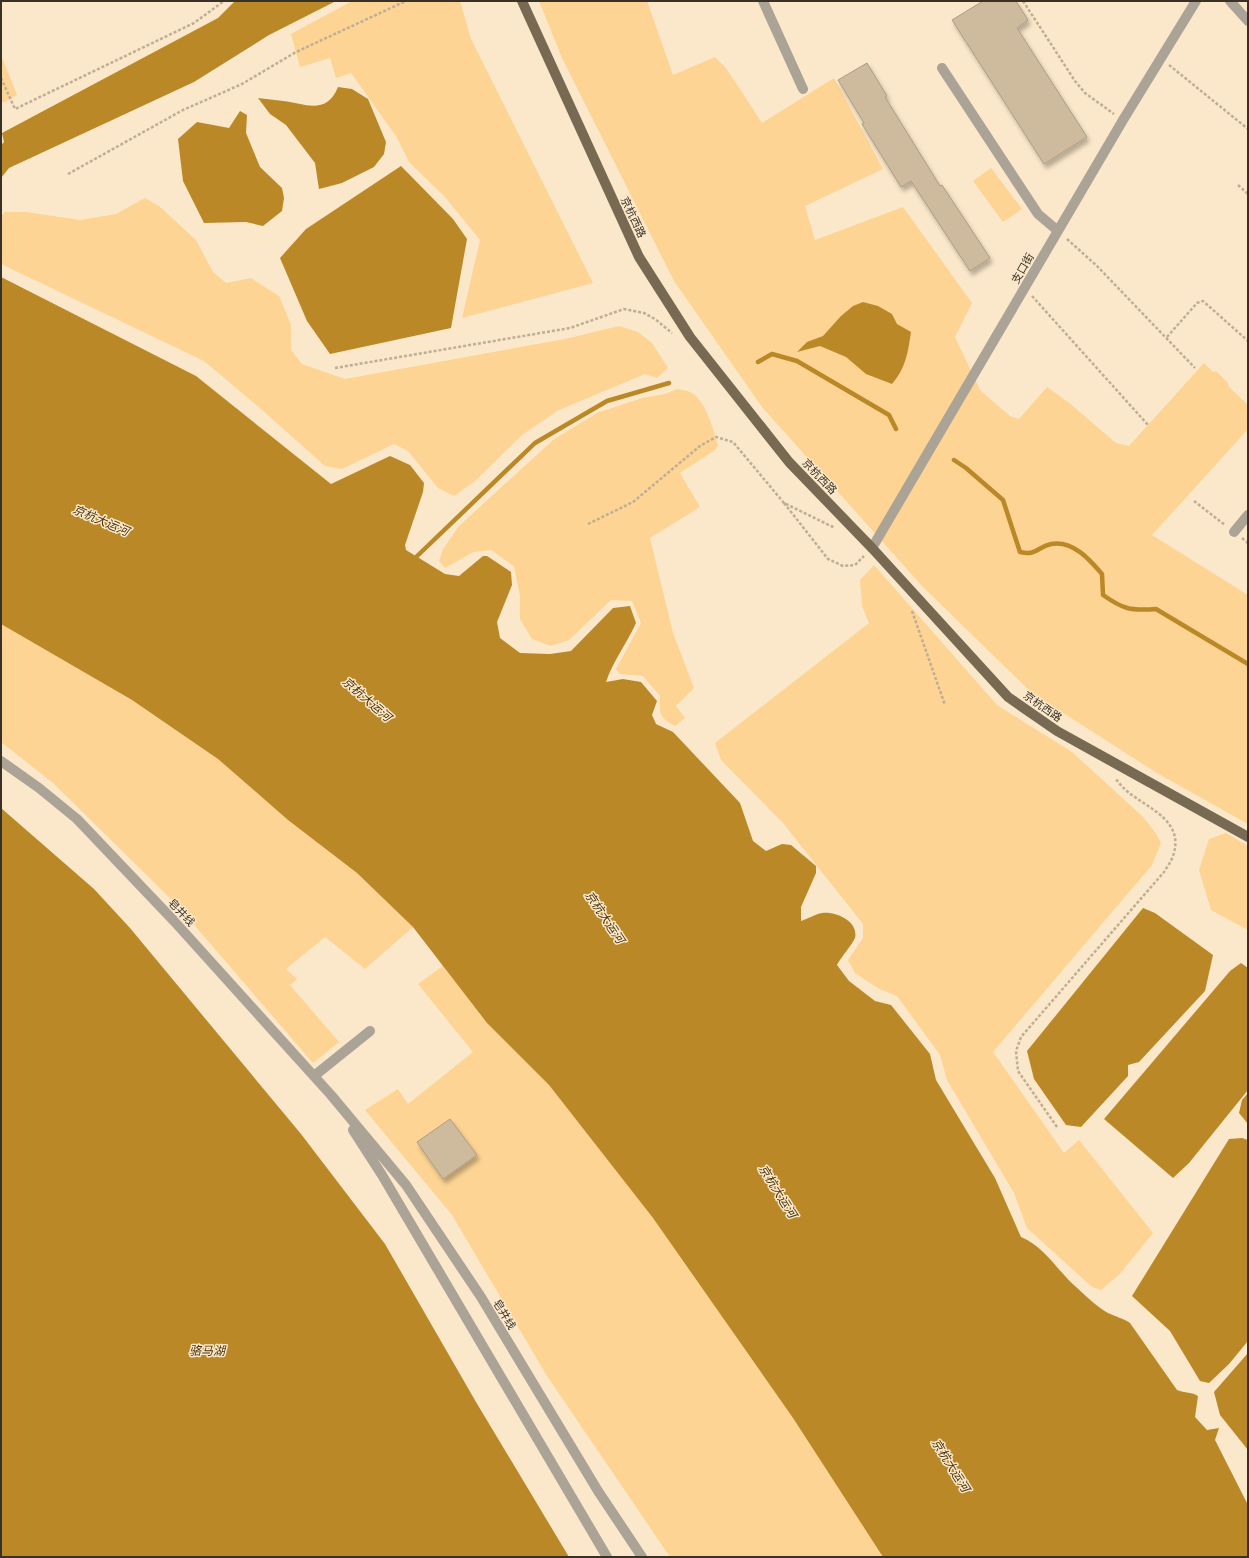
<svg xmlns="http://www.w3.org/2000/svg" width="1249" height="1558" font-family="'Golos Text','Noto Sans SC',sans-serif">
<defs>
<filter id="shadow"><feDropShadow dx="2.5" dy="4.5" stdDeviation="2" flood-color="#0004"/></filter>
</defs>
<rect width="100%" height="100%" fill="#fbe8ca"/>
<path fill="#fdd493" d="M352,1h108l11,38 122,244 -131,35 18,-78 -35,-43 -36,-35 -13,-26 -45,-63 -15,5 -6,-20 -30,9 -9,-33z
M539,1h108l26,74 42,-18 11,11 36,55 72,-45 49,91 -78,37 10,34 88,-33 69,96 -17,34 25,53 30,26 9,3 28,-32 21,15 48,41 13,3 75,-83 9,9 3,-1 12,12 1,4 19,18v24l-96,106 96,60v229l-91,-51 -125,-80 -109,-106 -161,-180 -88,-126 -112,-223z
M1,55l16,40 -12,7h-4z
M991,168l31,41 -19,13 -30,-41z
M145,198l14,8 37,34 17,32 13,11 25,-5 28,18 12,29v25l11,14 43,15 220,-40 54,-13 19,6 14,11 16,25 -11,10 -12,-4 -86,36 -37,25 -47,46 -21,15 -16,-8 -30,-37 -14,-7 -52,25 -17,-3 -64,-57 -57,-48 -203,-97v-48l4,-4h21l54,8 36,-6z
M677,389c4,1 9,1 13,3 14,5 24,39 28,53l-3,5 -35,23 20,34 -50,31 23,95 21,55 -18,18 9,12 -10,8c-17,-9 -15,-12 -15,-30l-17,-20 -23,-2 -4,-5 25,-46 -9,-22 -21,-1 -42,40 -18,6 -19,-7 -12,-20v-23l-6,-30 -23,-16 -18,2 -28,16 -6,-7 4,-12 16,-23 94,-86 44,-27 45,-15 23,-4z
M874,565l123,140 75,47 70,64 13,16 6,11 -9,22 -159,187 71,101 15,-13 74,93 -34,42 -18,15 -9,-3 -65,-59 -13,-35 -67,-113 -7,-25 -43,-59 -18,-7 -24,-16 -7,-13 15,-22v-14l-80,-101 -62,-63 -6,-17 154,-120 -7,-17 -2,-26z
M1,624l131,76 86,59 70,61 69,53 56,54 -48,42 -40,-32 -39,32 11,10 -7,6 49,57 -26,21 -136,-158 -124,-122 -52,-41z
M1226,833l22,13v84l-37,-20 -12,-40 10,-31z
M443,966l44,57 62,62 104,133 140,200 90,139h-213l-123,-181 -95,-161 -87,-105 33,-21 10,15 65,-52 -55,-68z"/>
<path fill="#bb8828" d="M235,1h101l-67,34 -75,47 -185,86 -8,10v-33l3,-3 -2,-9 216,-115z
M338,87l14,2 16,10 18,43 -2,12 -10,13 -32,16 -23,6 -4,-26 -29,-38 -16,-11 -12,-16c8,1 17,2 25,3 23,3 44,14 55,-14z
M240,111l7,4 -1,18 14,34 22,21 2,10 -2,13 -19,15 -17,-4 -42,1 -21,-42 -5,-42 19,-17 32,6z
M401,166l52,53 14,20 -16,89 -121,26 -23,-33 -27,-63 26,-29z
M1,277l195,99 135,108 59,-28 20,9 14,18 -1,9 -18,53 1,5 39,24 14,2 24,-20h4l24,16 1,13 -15,37 3,16 20,15 30,1 21,-3 42,-43 17,-2 6,17c-9,20 -23,38 -30,59l17,-3 18,3 16,19 -5,14 4,9 17,8 67,71 13,38 13,10 16,-7 9,1 25,21v7l-15,34v14c7,-2 14,-7 21,-8 13,-2 37,8 33,25 -3,7 -14,19 -18,27l12,16 26,20 16,4 39,49 6,26 59,98 26,59c24,10 35,32 54,49 10,9 22,21 33,27 8,4 15,5 22,10l47,67c8,3 15,2 21,6l-3,21 12,13 12,-2 -4,12 33,65v52h-365l-90,-139 -140,-200 -104,-133 -62,-62 -74,-96 -56,-54 -69,-53 -70,-61 -86,-59 -131,-76z
M863,302l15,4 14,8 5,10 14,8c-3,20 -5,36 -19,52l-26,-10 -20,-17 -26,-11 -23,6 10,-10 16,-6 18,-20 12,-10z
M1,808l93,81 36,39 171,206 84,110 91,158 93,155h-568z
M1143,908l12,5 58,42 -8,36 -66,71 -11,3v11l-47,51 -15,-2 -32,-46 -7,-28z
M1241,963l7,5v122l-59,73 -16,15 -69,-59 126,-148z
M1248,1093v31l-9,-11 3,-13z
M1242,1138l6,2v201l-19,23 -20,19 -9,-2 -30,-50 -38,-35 97,-157z
M1248,1353v97l-28,-35 -6,-23z"/>
<g fill="none" stroke-linecap="round" stroke-linejoin="round">
<path stroke="#bb8828" stroke-width="4.5" d="M758,362l14,-8 25,7 92,54 7,14
M954,460l12,8 37,32 17,52c17,4 17,-5 31,-8 22,-4 39,16 51,30l1,21c20,14 27,16 53,14l92,55
M413,560l122,-117 72,-42 62,-18"/>
</g>
<path fill="#cebb9e" stroke="#ae9c80" filter="url(#shadow)" d="M983,1h33l12,19 -11,8 70,109 -43,27 -92,-144z
M867,63l20,33 -2,1 55,89 2,-1 48,73 -20,13 -59,-90 -10,6 -39,-63 2,-1 -26,-43z
M450,1119l27,36 -34,24 -26,-37z"/>
<g fill="none" stroke-linecap="round" stroke-linejoin="round">
<path stroke="#beae96" stroke-width="2.5" stroke-dasharray="3 2" stroke-linecap="butt" d="M1023,1l52,80 10,12 29,21
M1169,65l79,64
M1,78l14,31 179,-86 30,-22
M68,174l115,-64 59,-26 54,-32 110,-51
M1238,185l10,9
M1067,239l30,27 98,102
M1032,296l116,129
M1167,337l30,-34 6,-2 45,40
M335,368l235,-40 54,-19 20,4 11,6 17,14
M1194,501l31,24
M784,503l44,56 15,7 12,-1 9,-9
M588,524l45,-22 67,-56 16,-9 17,5 51,61 51,25
M1242,538l6,5
M912,611l33,94
M1057,1127l-39,-56 -2,-20 5,-14 143,-165c3,-5 7,-10 9,-16 12,-35 -24,-47 -45,-64 -5,-4 -9,-9 -13,-14"/>
<path stroke="#aca397" stroke-width="10" d="M763,1l40,88
M1230,1l18,20
M942,68l96,146 20,17
M1234,532l14,-17
M872,548l251,-428 73,-119
M1,761l38,27 38,31 97,102 157,174 75,90 75,112 117,194 44,66
M314,1076l56,-45
M353,1130l29,45 225,382"/>
<path stroke="#776952" stroke-width="10" d="M522,1l117,256 51,80 99,125 83,86 136,149 49,34 191,106"/>
</g>
<g text-anchor="middle" dominant-baseline="central" stroke-width="3" stroke-linejoin="round" paint-order="stroke">
<g font-size="11" fill="#393126" stroke="#fbe8ca">
<text transform="translate(634 217) rotate(65)">京杭西路</text>
<text transform="translate(1022 268) rotate(-60)">支口街</text>
<text transform="translate(820 476) rotate(46)">京杭西路</text>
<text transform="translate(1043 706) rotate(35)">京杭西路</text>
<text transform="translate(182 912) rotate(47)">皂井线</text>
<text transform="translate(505 1314) rotate(59)">皂井线</text>
</g>
<g font-size="12" font-style="italic" fill="#48330b" stroke="#fbe8ca">
<text transform="translate(101 520) rotate(23)">京杭大运河</text>
<text transform="translate(367 699) rotate(41)">京杭大运河</text>
<text transform="translate(605 917) rotate(56)">京杭大运河</text>
<text transform="translate(778 1191) rotate(58)">京杭大运河</text>
<text x="207" y="1350">骆马湖</text>
<text transform="translate(951 1465) rotate(58)">京杭大运河</text>
</g>
</g>
<rect width="1249" height="1558" fill="none" stroke="#393126" stroke-width="4"/>
</svg>
